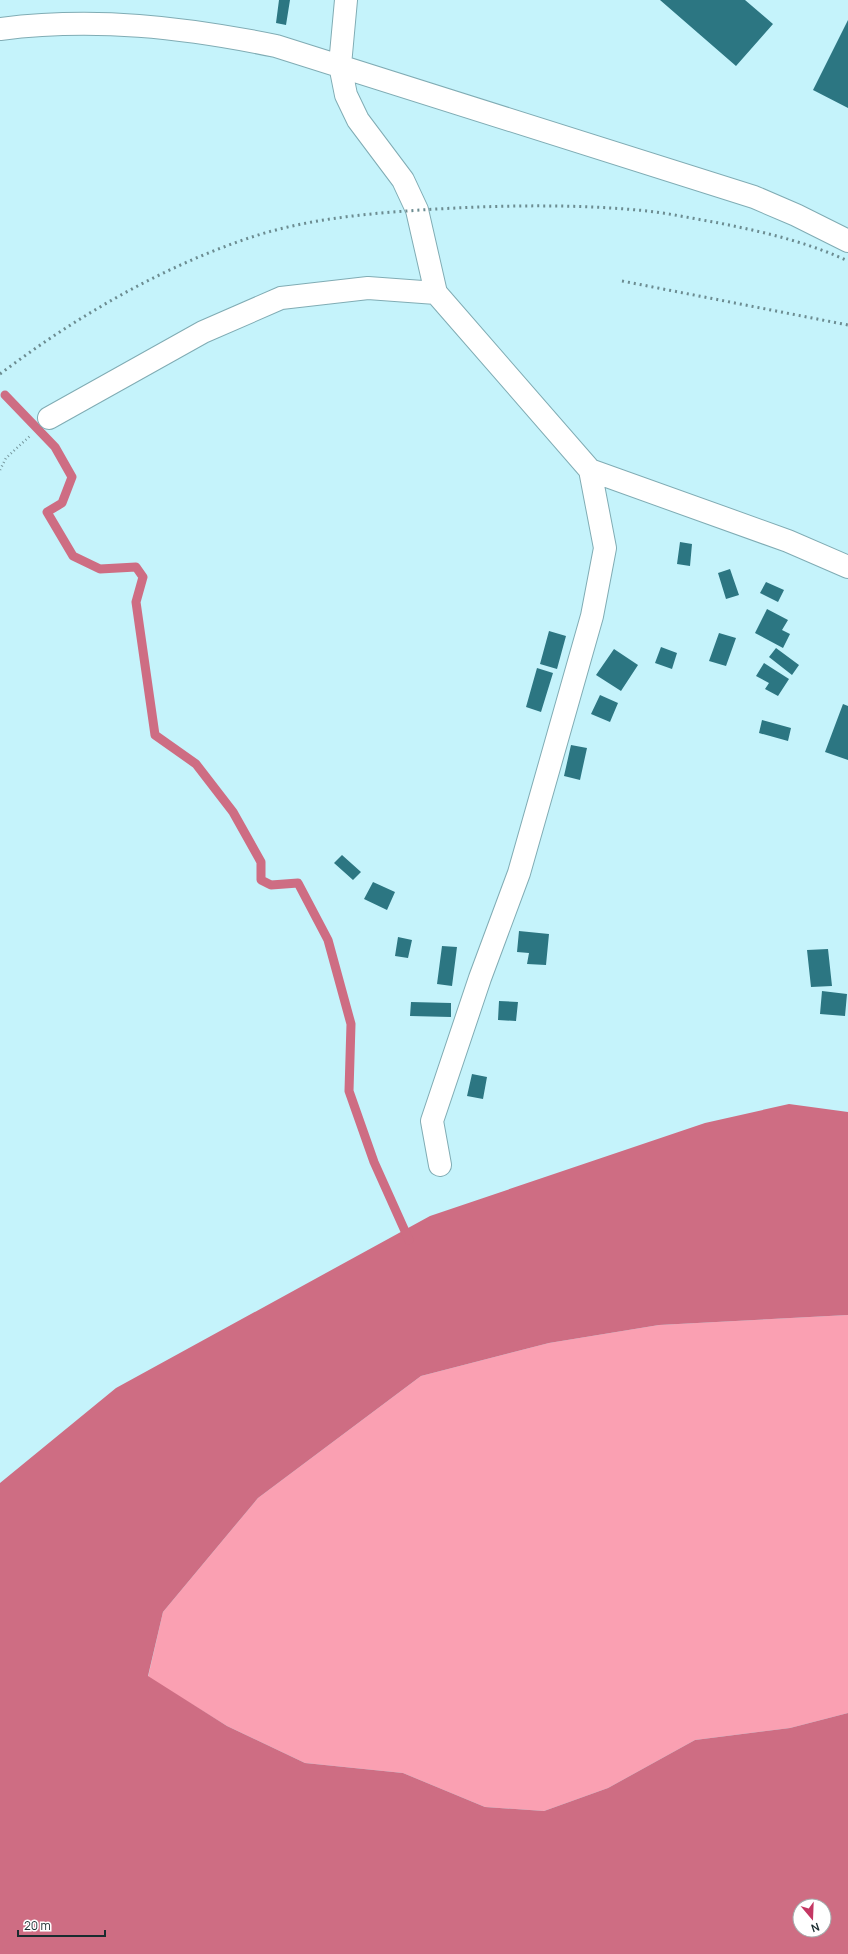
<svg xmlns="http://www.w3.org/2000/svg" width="848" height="1954" font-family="Manrope,sans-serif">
<rect width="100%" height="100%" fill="#c5f3fb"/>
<path fill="#faa0b2" d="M848,1315v398l-58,15 -95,12 -87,48 -64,23 -59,-4 -82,-34 -98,-10 -78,-37 -79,-49 15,-65 95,-114 163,-122 128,-33 110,-18z"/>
<path fill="#ce6d83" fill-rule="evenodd" d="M789,1104l59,8v203l-189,10 -110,18 -128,33 -163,122 -95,114 -15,64 79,50 78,37 98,10 82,34 59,4 64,-23 87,-48 95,-12 58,-15v241h-848v-471l116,-95 314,-172 275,-93zM800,1906h24v24h-24z"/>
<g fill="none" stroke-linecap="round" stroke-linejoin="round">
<path stroke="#ce6d83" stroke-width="9" d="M5,395l50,52 17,30 -10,26 -15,9 26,44 27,13 36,-2 7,10 -7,25 19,133 41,29 37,48 28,50v18l10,5 27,-2 30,57 23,84 -2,67 25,71 35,78"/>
</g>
<path fill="#2c7682" d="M279,0h11l-4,25 -10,-2z
M660,0h85l28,24 -37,42z
M848,20v88l-35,-18z
M680,542l12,2 -2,22 -13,-2z
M730,569l9,26 -13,4 -8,-26z
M766,582l18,8 -6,12 -18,-9z
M767,609l21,11 -6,10 8,4 -7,14 -28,-15z
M549,631l17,5 -9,33 -17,-5z
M719,633l17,5 -10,28 -17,-5z
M661,647l16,6 -5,16 -17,-6z
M776,648l23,17 -7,10 -23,-18z
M614,649l24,16 -17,26 -25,-16z
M764,663l25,16 -11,17 -13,-7 4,-6 -13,-7z
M537,668l16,5 -12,39 -15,-5z
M600,695l18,8 -8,19 -19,-8z
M843,704l5,2v54l-23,-8z
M762,720l29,8 -3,13 -29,-8z
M571,745l16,3 -7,32 -16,-4z
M342,855l19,17 -8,8 -19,-17z
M373,882l22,10 -8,18 -23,-11z
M519,931l30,3 -3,31 -19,-1 2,-11 -12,-1z
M398,937l14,3 -4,18 -13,-2z
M442,946l15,1 -5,39 -15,-2z
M828,949l4,37 -21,1 -4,-37z
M822,991l25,3 -2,22 -25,-2z
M499,1001l19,1 -2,19 -18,-1z
M411,1002l40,1v14l-41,-1z
M472,1074l15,3 -4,22 -16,-3z"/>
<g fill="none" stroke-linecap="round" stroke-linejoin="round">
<defs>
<path id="minor" d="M346,0l-6,65 6,30 12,25 45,60 14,30 19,83 154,177 198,71 60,26
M0,29c95,-12 183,-2 276,17l478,151 42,18 52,26
M49,418l154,-86 78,-34 87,-10 68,5
M440,1165l-8,-44 48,-143 39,-105 73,-257 13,-68 -15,-78"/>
</defs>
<use href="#minor" stroke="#80acb4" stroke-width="24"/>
<path stroke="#76979d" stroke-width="2.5" stroke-dasharray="1 3" stroke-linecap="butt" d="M0,470l6,-12 25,-23"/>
<use href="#minor" stroke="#fff" stroke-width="22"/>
<path stroke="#6c8c91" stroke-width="3" stroke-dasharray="2 4" stroke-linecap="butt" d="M622,281l226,44
M0,374c73,-55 156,-104 243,-134 62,-22 129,-27 194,-31 71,-4 141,-5 211,2 24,3 48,8 71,12 45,9 88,19 129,38"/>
</g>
<g transform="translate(812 1918) rotate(161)"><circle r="19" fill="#ffffff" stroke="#a3abac"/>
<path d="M0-3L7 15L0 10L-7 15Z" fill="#c43763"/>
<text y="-6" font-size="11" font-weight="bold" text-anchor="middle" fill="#1a2c2f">N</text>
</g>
<path d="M18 1930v6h87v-6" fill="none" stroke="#1a2c2f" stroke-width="2"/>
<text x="24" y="1930" font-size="12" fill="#1a2c2f" stroke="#ffffff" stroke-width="3" paint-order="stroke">20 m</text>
</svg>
